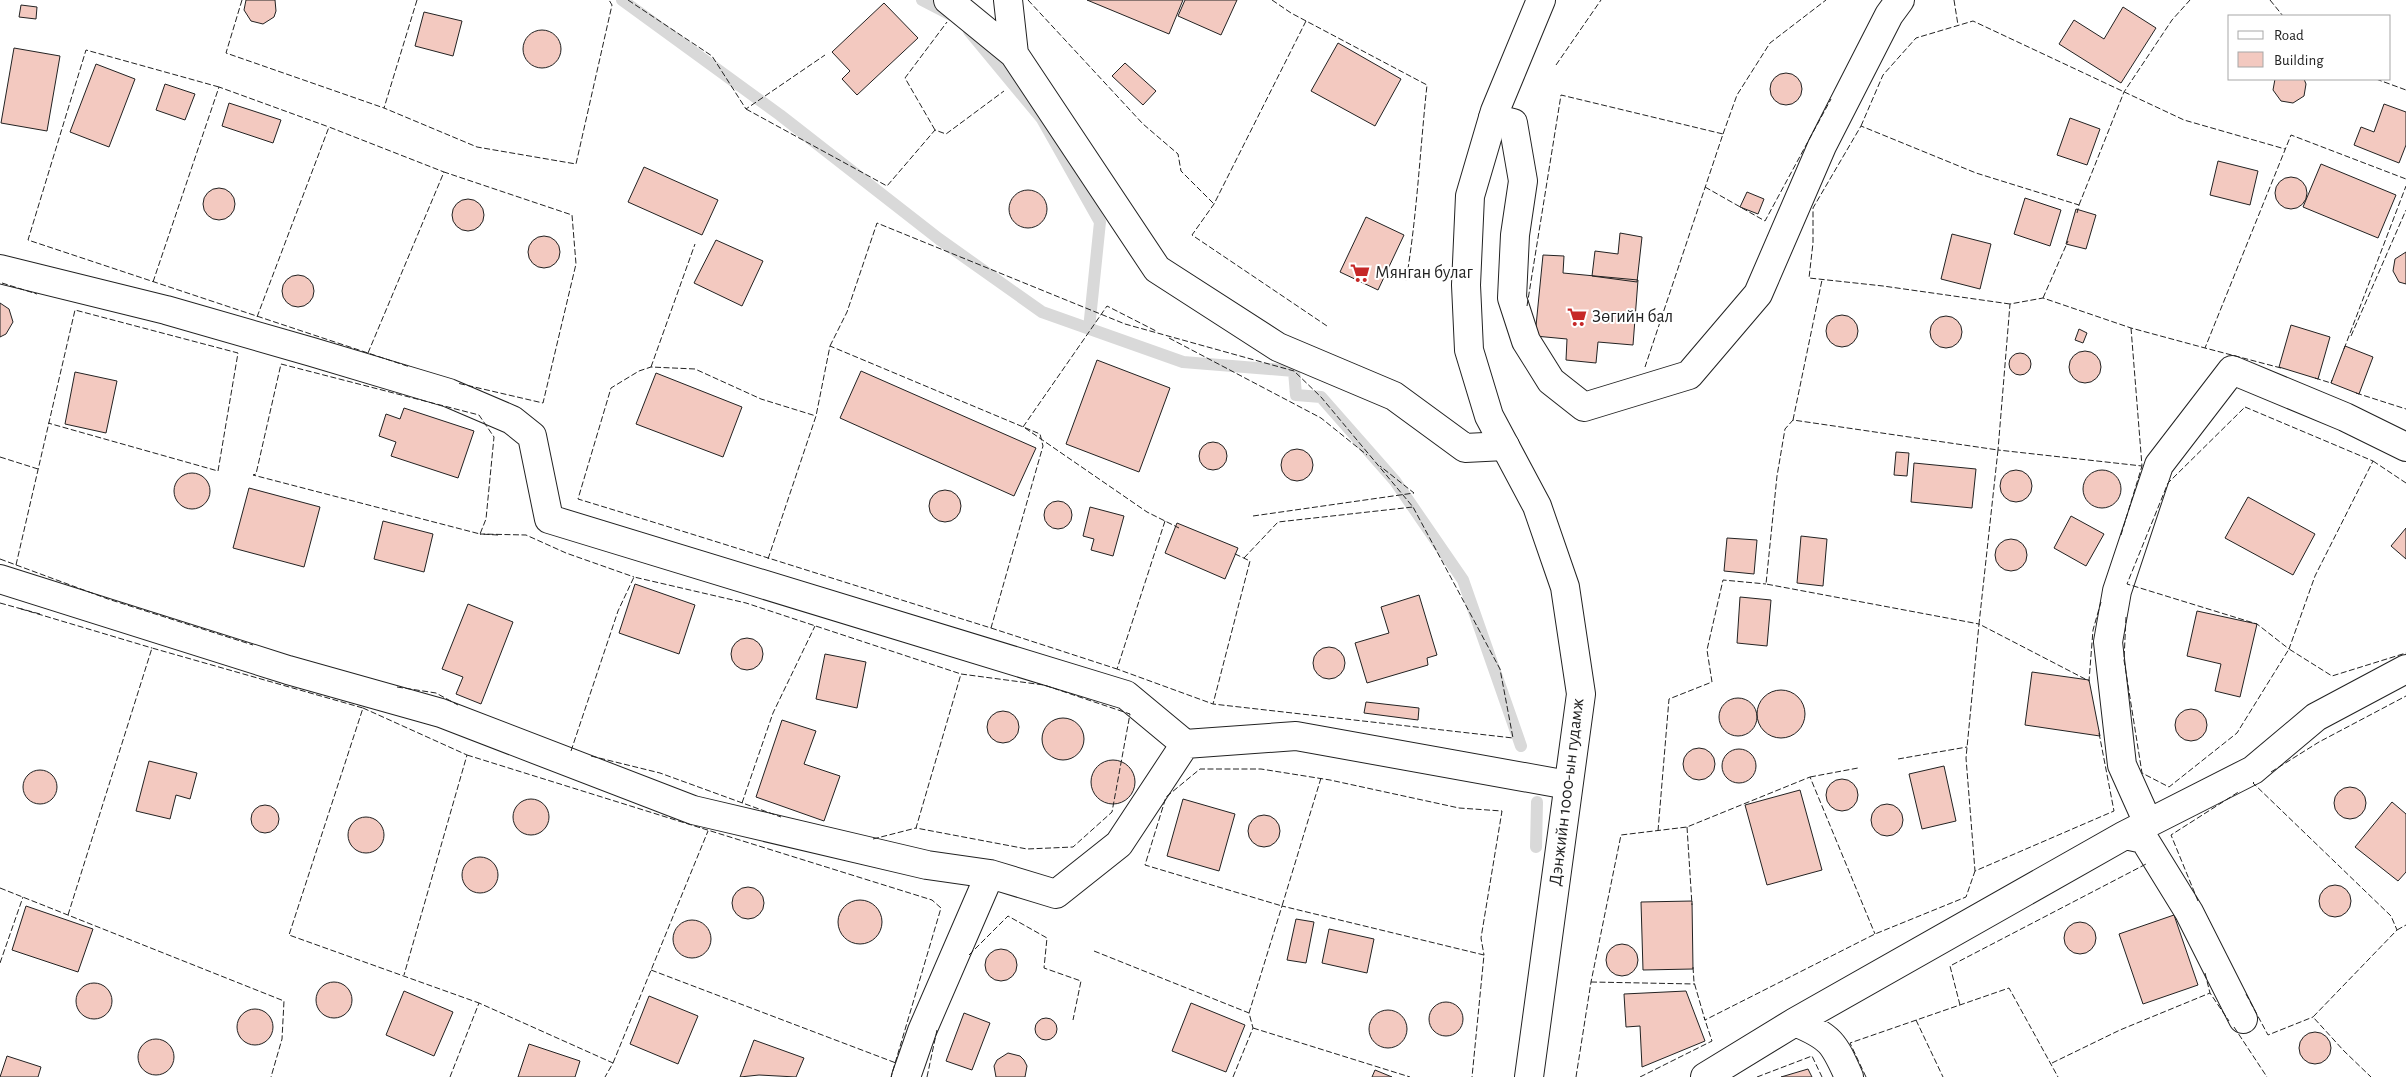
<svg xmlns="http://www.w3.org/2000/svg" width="2406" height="1077" font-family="'Alegreya Sans',sans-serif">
<rect width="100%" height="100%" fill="#fff"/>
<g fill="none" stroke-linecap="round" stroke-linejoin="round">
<path stroke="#d9d9d9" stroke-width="12" d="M622,0l158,115 159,124 103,73 141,50 111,9 2,24 25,2 74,84 68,99 58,166
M922,0l29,15
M969,31l73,88 58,103 -11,107
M1536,847l1,-45"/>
</g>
<path fill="#f3c9c0" stroke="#222" d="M246,0h29l1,11 -2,6 -11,7 -12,-3 -7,-11z
M1087,0h96l-14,34z
M1185,0h52l-16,35 -43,-19z
M884,3l34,35 -61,57 -15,-16 8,-8 -18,-19z
M21,5l16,2 -1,12 -17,-2z
M2123,7l33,21 -35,55 -62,-39 15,-24 30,19z
M424,12l38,9 -9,35 -38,-10z
M523 49a19 19 0 1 1 38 0a19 19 0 1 1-38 0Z
M1338,43l63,36 -26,47 -64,-35z
M14,48l46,8 -13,75 -46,-8z
M1125,63l31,28 -13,14 -31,-29z
M96,64l39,15 -26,68 -39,-15z
M1770 89a16 16 0 1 1 32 0a16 16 0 1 1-32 0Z
M2275,79h29l2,5 -2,12 -11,7 -12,-2 -8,-11z
M165,84l30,10 -10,26 -29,-10z
M229,103l52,17 -8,23 -51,-17z
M2384,104l22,8v33l-7,18 -45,-18 7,-18 13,5z
M2070,118l30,11 -13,36 -30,-10z
M2218,161l40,10 -8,34 -40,-10z
M2321,164l75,31 -18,43 -75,-31z
M644,167l74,33 -16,35 -74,-33z
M2275 193a16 16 0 1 1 32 0a16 16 0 1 1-32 0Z
M203 204a16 16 0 1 1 32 0a16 16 0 1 1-32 0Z
M1009 209a19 19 0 1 1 38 0a19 19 0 1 1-38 0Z
M1747,192l17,7 -6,15 -18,-7z
M2025,198l36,12 -11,36 -36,-12z
M452 215a16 16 0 1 1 32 0a16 16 0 1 1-32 0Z
M2076,209l20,6 -10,34 -20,-5z
M1366,217l38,18 -26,55 -38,-18z
M1620,233l22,4 -5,45 -45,-6 3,-25 23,3z
M1952,234l39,10 -11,45 -39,-10z
M528 252a16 16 0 1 1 32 0a16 16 0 1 1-32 0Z
M716,240l47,21 -21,45 -48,-23z
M2406,252v32l-7,-2 -6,-11 2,-12z
M1543,255l21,1 -1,17 75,7 -5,65 -35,-3 -2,21 -30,-3 1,-21 -32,-3z
M282 291a16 16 0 1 1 32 0a16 16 0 1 1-32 0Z
M0,303l9,6 4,13 -7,12 -6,3z
M1826 331a16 16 0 1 1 32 0a16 16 0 1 1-32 0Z
M1930 332a16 16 0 1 1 32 0a16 16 0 1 1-32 0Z
M2291,325l39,12 -12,42 -39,-12z
M2079,329l8,4 -4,10 -8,-3z
M2345,346l28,11 -14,37 -28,-11z
M2069 367a16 16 0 1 1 32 0a16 16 0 1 1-32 0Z
M2009 364a11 11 0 1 1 22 0a11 11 0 1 1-22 0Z
M1097,360l73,28 -31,84 -73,-28z
M861,371l175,77 -22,48 -174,-78z
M75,372l42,9 -11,52 -41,-9z
M656,373l86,34 -19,50 -87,-33z
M404,408l70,23 -16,47 -67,-22 5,-14 -17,-6 7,-22 14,5z
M1199 456a14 14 0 1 1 28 0a14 14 0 1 1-28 0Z
M1281 465a16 16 0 1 1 32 0a16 16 0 1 1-32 0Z
M1896,452l13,1 -2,23 -13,-1z
M1914,463l62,6 -4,39 -61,-6z
M2000 486a16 16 0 1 1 32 0a16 16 0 1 1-32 0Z
M2083 489a19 19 0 1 1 38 0a19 19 0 1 1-38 0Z
M174 491a18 18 0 1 1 36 0a18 18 0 1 1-36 0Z
M249,488l71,19 -16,60 -71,-19z
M929 506a16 16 0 1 1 32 0a16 16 0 1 1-32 0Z
M2248,497l67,37 -22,41 -68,-37z
M1044 515a14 14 0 1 1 28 0a14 14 0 1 1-28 0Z
M1090,507l34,9 -11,40 -22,-6 3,-11 -11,-3z
M2071,516l33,18 -18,32 -32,-18z
M383,521l50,13 -9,38 -50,-13z
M1177,523l61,25 -13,31 -60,-26z
M2406,528v31l-15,-13z
M1801,536l26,3 -4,47 -26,-3z
M1727,538l30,2 -3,34 -30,-3z
M1995 555a16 16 0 1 1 32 0a16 16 0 1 1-32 0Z
M635,584l60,21 -16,49 -60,-21z
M1419,595l18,60 -10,3 1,7 -61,18 -12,-40 34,-10 -8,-26z
M1740,597l31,3 -4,46 -30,-3z
M468,604l45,18 -32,82 -25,-10 7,-17 -21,-8z
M2197,611l60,13 -17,73 -25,-6 6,-27 -34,-8z
M731 654a16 16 0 1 1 32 0a16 16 0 1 1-32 0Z
M1313 663a16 16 0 1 1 32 0a16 16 0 1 1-32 0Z
M825,654l41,8 -9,46 -41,-9z
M2032,672l57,8 11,56 -75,-11z
M1757 714a24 24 0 1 1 48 0a24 24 0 1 1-48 0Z
M1719 717a19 19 0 1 1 38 0a19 19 0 1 1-38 0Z
M1366,702l53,6 -1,12 -54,-7z
M2175 725a16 16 0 1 1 32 0a16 16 0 1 1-32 0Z
M987 727a16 16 0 1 1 32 0a16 16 0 1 1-32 0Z
M1042 739a21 21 0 1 1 42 0a21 21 0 1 1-42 0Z
M782,720l34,11 -12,33 36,12 -16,45 -68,-24z
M1683 764a16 16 0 1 1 32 0a16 16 0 1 1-32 0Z
M1722 766a17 17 0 1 1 34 0a17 17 0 1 1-34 0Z
M1091 782a22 22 0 1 1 44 0a22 22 0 1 1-44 0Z
M149,761l48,12 -7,26 -14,-4 -6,24 -34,-8z
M1944,766l12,55 -34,8 -13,-55z
M23 787a17 17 0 1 1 34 0a17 17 0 1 1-34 0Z
M1826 795a16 16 0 1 1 32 0a16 16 0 1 1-32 0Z
M2334 803a16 16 0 1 1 32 0a16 16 0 1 1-32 0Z
M1800,790l22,80 -55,15 -22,-80z
M1183,799l52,15 -16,57 -52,-15z
M513 817a18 18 0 1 1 36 0a18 18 0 1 1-36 0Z
M2392,802l14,12v58l-8,9 -43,-34z
M1871 820a16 16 0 1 1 32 0a16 16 0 1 1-32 0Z
M251 819a14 14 0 1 1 28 0a14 14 0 1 1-28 0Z
M1248 831a16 16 0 1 1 32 0a16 16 0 1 1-32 0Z
M348 835a18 18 0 1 1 36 0a18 18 0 1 1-36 0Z
M462 875a18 18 0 1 1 36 0a18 18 0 1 1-36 0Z
M2319 901a16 16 0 1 1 32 0a16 16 0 1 1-32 0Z
M732 903a16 16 0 1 1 32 0a16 16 0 1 1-32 0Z
M838 922a22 22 0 1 1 44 0a22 22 0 1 1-44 0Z
M1692,901l1,68 -50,1 -2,-68z
M26,906l67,23 -15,43 -66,-22z
M2174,915l24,70 -55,19 -24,-70z
M1296,919l18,3 -8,41 -19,-3z
M673 939a19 19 0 1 1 38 0a19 19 0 1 1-38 0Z
M2064 938a16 16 0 1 1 32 0a16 16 0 1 1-32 0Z
M1329,929l45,10 -7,34 -45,-10z
M1606 960a16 16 0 1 1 32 0a16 16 0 1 1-32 0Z
M985 965a16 16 0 1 1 32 0a16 16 0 1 1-32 0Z
M316 1000a18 18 0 1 1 36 0a18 18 0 1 1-36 0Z
M76 1001a18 18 0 1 1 36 0a18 18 0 1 1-36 0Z
M404,991l49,21 -19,44 -48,-21z
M1686,991l19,50 -63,26 -2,-41 -14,1 -2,-33z
M649,996l49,20 -20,48 -48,-20z
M1429 1019a17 17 0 1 1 34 0a17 17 0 1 1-34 0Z
M1191,1003l54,22 -19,47 -54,-21z
M237 1027a18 18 0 1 1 36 0a18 18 0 1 1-36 0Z
M1369 1029a19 19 0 1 1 38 0a19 19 0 1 1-38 0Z
M964,1013l26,10 -18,47 -26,-9z
M1035 1029a11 11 0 1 1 22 0a11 11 0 1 1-22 0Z
M2299 1048a16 16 0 1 1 32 0a16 16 0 1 1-32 0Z
M138 1057a18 18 0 1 1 36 0a18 18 0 1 1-36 0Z
M754,1040l50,18 -8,19 -37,-2 -19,2z
M529,1044l51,17 -5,16h-57z
M1008,1053l12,3 4,4 3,6 -2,11h-29l-2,-11 3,-6z
M7,1056l34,11 -3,10h-38z
M1808,1069l4,8h-31z
M1375,1070l17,7h-20z"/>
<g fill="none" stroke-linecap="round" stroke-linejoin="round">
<defs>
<path id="minor" d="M948,0l66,54 143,215 121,78 116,49 71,52 40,-2
M1008,0l6,54
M1493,118l20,5 10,58 -8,54 -3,63 14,43 25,40 33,26 105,-32 69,-81 64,-148 67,-131 11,-15
M0,269l166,41 146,42 137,41 63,27 20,16 17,83 577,176 59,49
M0,579l288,91 153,43 252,97 234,55 63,9 66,20 63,-50 66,-100 111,-8 272,49
M2148,823l-26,-58 -14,-123 9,-51 42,-126 73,-95 113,47 61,30
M2125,835l19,4 45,73 54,107
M1795,1022c36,15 39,21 54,55
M906,1077l16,-46 68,-157
M1705,1077l90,-55 330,-187 128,-65 63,-53 90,-48"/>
<path id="major" d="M1529,1077l52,-383 -16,-107 -28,-81 -48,-90 -20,-66 -3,-65 4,-89 25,-85 46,-111"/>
</defs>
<use href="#minor" stroke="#222" stroke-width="30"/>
<use href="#major" stroke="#222" stroke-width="30"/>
<use href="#minor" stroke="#fff" stroke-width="28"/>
<use href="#major" stroke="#fff" stroke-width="28"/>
<path stroke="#222" stroke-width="1" stroke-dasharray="6 2.5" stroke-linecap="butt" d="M242,0l-16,53 158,55
M417,0l-33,108 93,39 99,17 36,-159 -3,-5
M628,0l84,56 34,53 79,-54
M1028,0l115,124 35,30 3,17 33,33
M1272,0l19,13 136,72c-7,65 -10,131 -21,196
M1954,0l4,25
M2270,0l13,16
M1306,21l-92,183 -22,31 135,91
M1556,65l45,-65
M2376,79l30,11
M219,87l-133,-37 -58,190 382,127
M746,109l141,77 48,-56 11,4 58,-43
M1861,126l22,-51 33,-37 57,-17 211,99 101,29
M935,130l-30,-52 42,-56
M1723,134l14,-39 33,-52 56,-43
M1705,187l60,34 66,-122
M2079,205l45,-113 48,-72 18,-20
M153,282l66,-195 110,40
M2,283l35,11
M2043,298l25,-57
M2010,304l-127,-18 -74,-8 4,-35v-35l48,-82 115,47 103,32 -2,8
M1527,306l34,-211 162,39 -78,233
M257,317l72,-190 115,45
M2131,328l11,138 -144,-16 12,-146 33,-6 88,30 74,20
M2351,336l55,-126
M1169,338l152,80 46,37
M830,346l17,-34 30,-89 248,101 169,47 27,26 92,110 87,162 13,69 -300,-34 37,-143 -17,-8
M2344,349l62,-163
M368,353l76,-181 128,43 4,49 -33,139 -86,-20
M281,364l198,51 15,22 -8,82 -6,15 -227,-59 3,-1z
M651,367l44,-123
M2281,368l-76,-20 86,-213 115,44
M2315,378l16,5 1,-3
M2356,393l50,16
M2245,407l128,54 -58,115 -26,73 -32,-25 -130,-40 41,-101z
M1793,420l29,-140
M1023,427l84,-121 49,25
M1025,428l122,84 32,16
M0,457l38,12
M2373,461l33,22
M1253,516l161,-23 -34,-27
M1165,521l-48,148 96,35
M498,535l-18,-1 46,1 40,18 68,24
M2121,535l21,-69
M1244,558l34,-36 135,-15
M0,559l108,40 145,46
M768,559l48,-143 14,-70 210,88 3,12 -52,182c-138,-43 -275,-87 -413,-129l33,-111 28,-17 12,-4 44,2 66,30 55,17
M16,565l59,-255 163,43 -20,118 -170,-48
M0,603l18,5
M40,614l-22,-6 134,40
M2126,617l-2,43 18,113 27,14 68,-54 52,-84 43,27 74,-23
M991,628l126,41
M961,674l83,11 86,29 -18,98 -39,35 -46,2 -111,-21z
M397,687l39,6 22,12
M363,708l104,47 -63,220
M2099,733l15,78 -139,60 -9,-113 13,-134 -213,-40 11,-108 8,-47 8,-9 205,30 -19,174 110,57 4,-51 8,-28
M571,751l47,-140 16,-34 112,26 215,71
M467,755l465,145 9,8 -50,169
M591,756l69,17 121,44
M1898,759l69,-12
M2271,772l48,-30 87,-46
M1810,777l48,-9
M1321,778l-39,128 -137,-41 21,-68 34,-28h61l69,11 129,28 43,3 -21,127 3,17
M2254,782l-1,1 138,133 6,14 -84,87 31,34 27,26
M742,803l31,-90 42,-87
M1687,827l5,78
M1658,831l11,-132 43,-17 -5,-32 16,-70 43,4
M873,839l43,-11
M0,888l284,113 -2,38 -11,38
M2198,901l-27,-66 69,-44
M68,915l84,-267 211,60 -74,227 190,68
M2397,930l9,-5
M1094,951l155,62
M969,955l39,-39 39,22 -3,30 37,13 -8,39
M0,963l23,-66
M1693,967l1,15 11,38 170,-86 91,-37 9,-26
M651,970l245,93
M2205,973l5,20 19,28
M1591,982l104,2
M2246,994l22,41 45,-18
M1960,1005l-10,-39 198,-103
M1916,1020l27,57
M2234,1027l33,50
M1253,1028l157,49
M613,1063l95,-232
M2052,1063l68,-33 90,-37
M450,1077l29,-74 134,60 -8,14
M927,1077l10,-47
M1233,1077l20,-49 -4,-15 33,-107 202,49 -12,122
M1576,1077l15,-95 30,-147 66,-8 123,-50 65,157
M1640,1077l72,-36 -8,-24
M1757,1077l55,-21 10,21
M1866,1077l-16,-34 159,-55 49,89"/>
</g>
<defs>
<symbol id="supermarket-bare" viewBox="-9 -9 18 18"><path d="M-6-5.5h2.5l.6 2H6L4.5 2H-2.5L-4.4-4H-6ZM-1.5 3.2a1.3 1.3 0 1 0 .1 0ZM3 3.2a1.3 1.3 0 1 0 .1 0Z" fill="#c62828" stroke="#fff" stroke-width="2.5" paint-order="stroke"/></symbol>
</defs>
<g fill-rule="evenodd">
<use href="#supermarket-bare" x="1346" y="259" width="28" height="28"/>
<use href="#supermarket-bare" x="1563" y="303" width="28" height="28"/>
</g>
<g text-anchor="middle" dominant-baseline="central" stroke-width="4" stroke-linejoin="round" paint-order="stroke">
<g font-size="18" fill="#222" stroke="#fff" text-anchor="start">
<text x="1375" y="273">Мянган булаг</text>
<text x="1592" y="317">Зөгийн бал</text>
</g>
<g font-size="18" fill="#222" stroke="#fff">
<text transform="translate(1567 792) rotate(-83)">Дэнжийн 1000-ын гудамж</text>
</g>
</g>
<rect x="2228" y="15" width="162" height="65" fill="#ffffff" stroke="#a7a7a7"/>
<rect x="2238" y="31" width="25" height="8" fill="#ffffff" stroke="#a7a7a7"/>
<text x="2274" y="40" font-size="15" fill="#222222">Road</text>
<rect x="2238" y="52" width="25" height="15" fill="#f3c9c0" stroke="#a7a7a7"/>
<text x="2274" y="65" font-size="15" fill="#222222">Building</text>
</svg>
